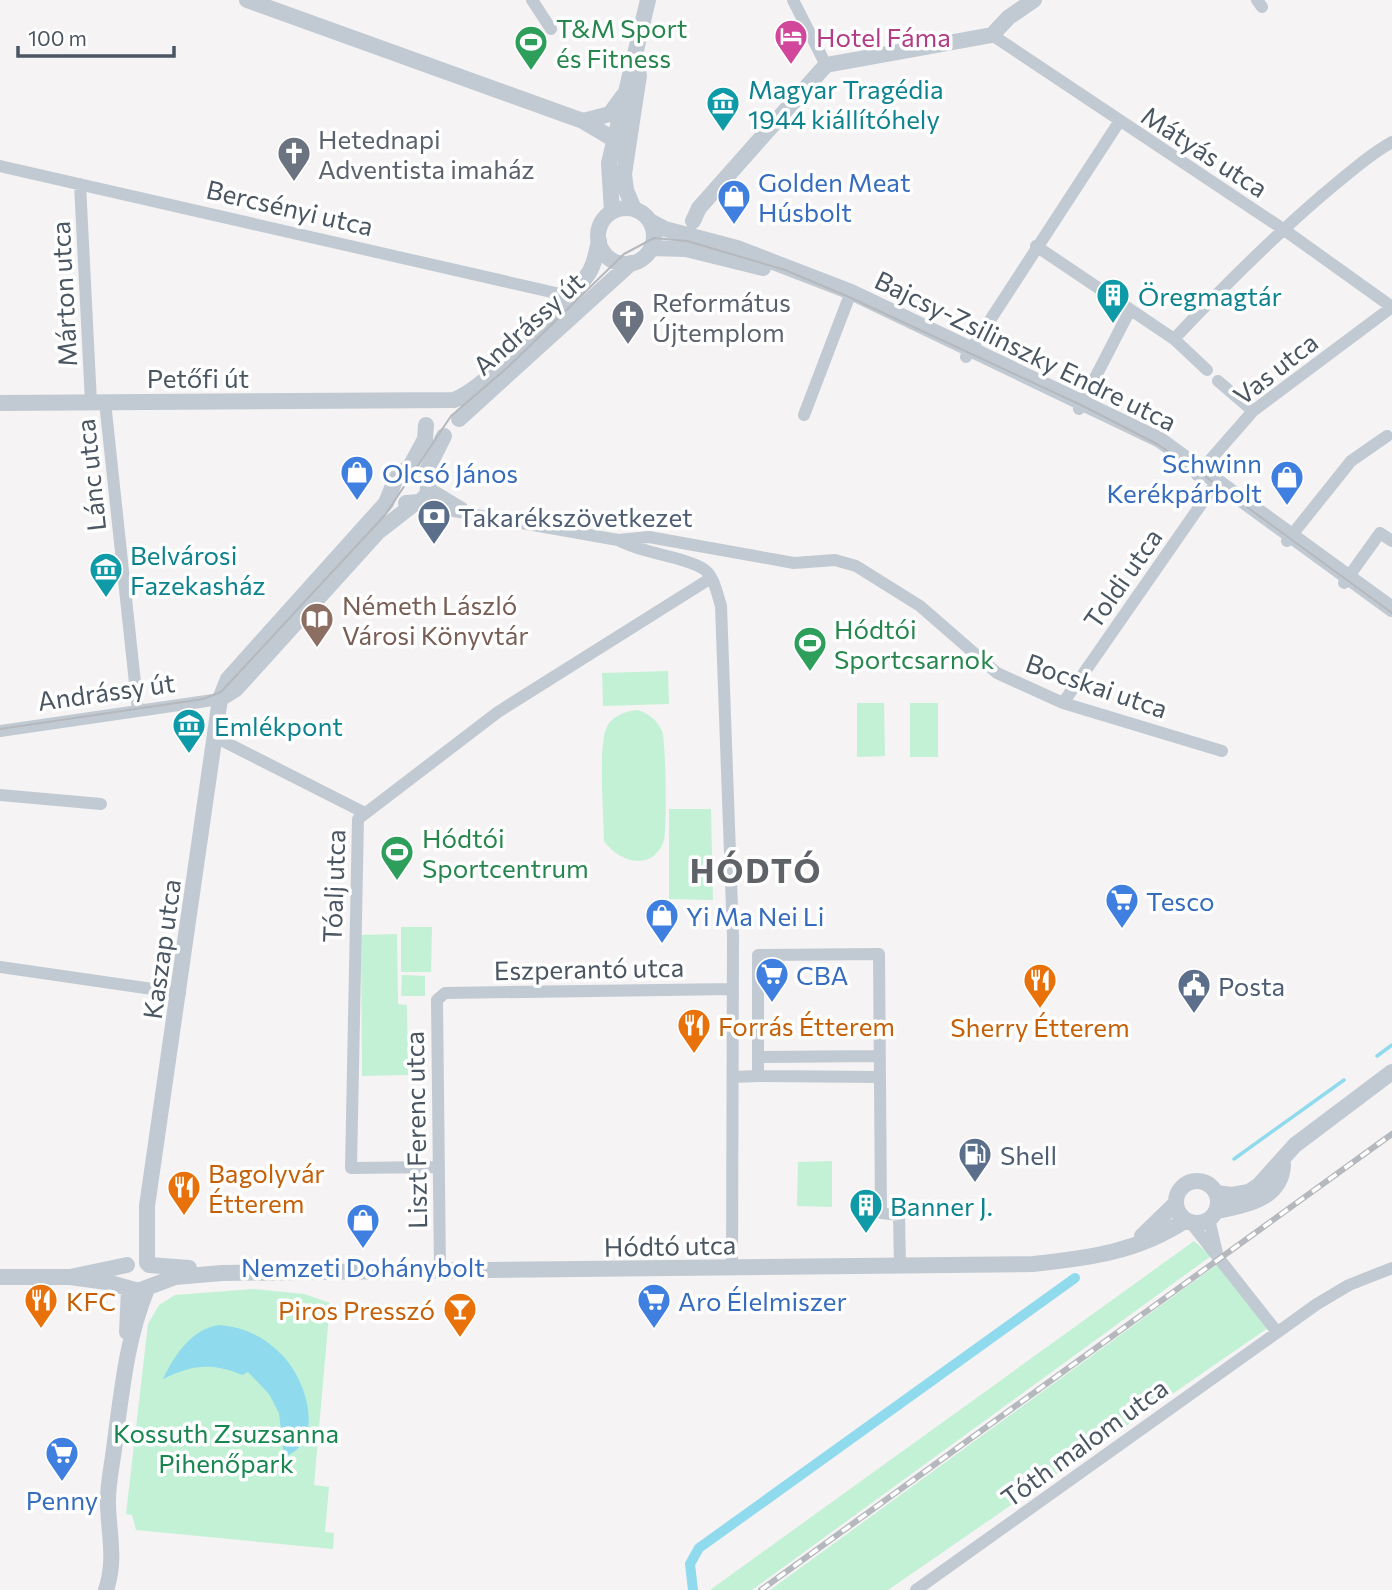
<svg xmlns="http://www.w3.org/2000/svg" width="1392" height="1590" font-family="Commissioner,sans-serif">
<rect width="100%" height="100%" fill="#f5f3f3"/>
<path fill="#c3f1d5" d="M668,671l1,33 -66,2 -1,-33z
M857,703h27l1,53 -28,1z
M910,703h28v54h-28z
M638,710c11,4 19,10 24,21 4,9 5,99 2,109 -10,32 -45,23 -60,1 0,-26 -6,-90 2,-112 5,-13 20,-18 32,-19z
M669,809h42l2,91 -44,-1z
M401,927h31l-1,45h-30z
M397,934l1,70 9,1 1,70 -46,1 -1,-141z
M402,975l23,1v20h-24z
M832,1161v46l-35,-1 1,-44z
M1194,1241l17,15 -459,334h-42z
M1218,1264l50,64 -380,262h-118z
M253,1289l51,5 26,9 -16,182 15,2 -4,45 9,1 -1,16 -197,-19 -4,-15 -6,-1 22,-190 11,-19 16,-10z"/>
<path fill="#90daee" d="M219,1325c25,2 46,12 63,30 25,25 44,87 2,102l-5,-44 -10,-19 -21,-22 -6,3c-30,-13 -51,-10 -79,4 12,-25 29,-50 56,-54z"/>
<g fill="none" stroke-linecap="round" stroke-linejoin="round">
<path stroke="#90daee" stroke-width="3.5" d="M1377,1056l15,-11
M1234,1159l110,-79"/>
<path stroke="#90daee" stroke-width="10" d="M693,1590l-3,-26 9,-16 376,-270"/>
<path stroke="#c1cad2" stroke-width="12" d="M532,0l19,29
M793,0l33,65
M1257,0l5,7
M992,35l291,194 109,78
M0,166l569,130
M80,184l11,218
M1036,246l138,93 33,31
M1174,339c47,-50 94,-97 146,-142 23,-19 46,-40 72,-55
M966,357l153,-235
M1218,381l35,30
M105,402l33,309
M1079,409l51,-99
M804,415l47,-123
M1197,475l56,-64 139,-104
M429,488l33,20
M420,502l28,8 170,30c26,14 63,16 84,28 12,6 15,26 19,38l12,330 -1,333
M618,540l31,-3 145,26 41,-3 21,6 64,40 77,67 66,30 159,48
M1287,541l64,-80 36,-25
M1344,583l36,-50 12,8
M1063,703l155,-223
M0,731l220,-32
M215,737l148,75
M0,795l101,9
M0,967l180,26
M758,1057l121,-1
M758,1076l121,1
M733,1077l25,-1v-121l121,-1 2,259 18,2 1,52
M439,1167l-88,1 7,-349 140,-107 213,-134
M1209,1219l8,34
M1191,1223l86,109
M440,1271l-3,-271 8,-7 288,-4
M916,1590l401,-286 32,-19 43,-17"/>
<path stroke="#c1cad2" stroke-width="16" d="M247,0l336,121 32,19 10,15
M583,121l27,-7 13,-18
M598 236a28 28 0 1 1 56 0a28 28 0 1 1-56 0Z
M634,209l-8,-19 -2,-16 15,-99
M612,212l-3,-49 39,-163
M650,221l15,8 72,19 114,44 309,148 232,169
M693,221l6,-13 127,-143 166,-30 17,-18 25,-17
M651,248l35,1 77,19
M0,403l454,-3c32,-12 109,-93 132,-123 8,-10 10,-23 13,-36
M459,419l172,-156
M406,503l14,-1 8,-8 -1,-24 17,-34
M220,699l16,-10 142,-157 36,-28
M1176 1202a21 21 0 1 1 42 0a21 21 0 1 1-42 0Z
M1216,1193l16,2 17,-3 10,-7 36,-40 97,-73
M1216,1211c27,-5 66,-11 67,-47
M1142,1236l33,-32
M147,1263v-57l73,-507 8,-20 158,-176 10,-25 15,-13 14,-26 1,-14
M149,1265l40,3
M0,1277h70l57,-12
M70,1277l37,5 31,9 37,-14 47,-4 811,-9c56,-6 105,-12 153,-44
M127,1332l2,-43
M106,1590c10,-30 3,-54 2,-85 -1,-21 5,-43 7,-64 7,-51 12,-104 32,-152"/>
<path stroke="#b5b8bd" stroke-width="2" d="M0,729l203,-30 18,-7 164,-177 66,-99 57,-49 116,-113 30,-16 33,3 98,29 64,27 232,108 76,39 42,28 193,141"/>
<defs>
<path id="rail" d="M761,1590l631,-456"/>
</defs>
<use href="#rail" stroke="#b5b8bd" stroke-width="6"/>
<use href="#rail" stroke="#fff" stroke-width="3.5" stroke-dasharray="10" stroke-linecap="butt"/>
</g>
<defs>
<symbol id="hotel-pin" viewBox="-11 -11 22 30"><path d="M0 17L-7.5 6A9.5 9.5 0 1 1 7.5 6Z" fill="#d1479c" stroke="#fff"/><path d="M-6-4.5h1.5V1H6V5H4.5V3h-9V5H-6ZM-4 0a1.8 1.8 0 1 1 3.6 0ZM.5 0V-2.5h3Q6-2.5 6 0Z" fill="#fff"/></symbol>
<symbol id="stadium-pin" viewBox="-11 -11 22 30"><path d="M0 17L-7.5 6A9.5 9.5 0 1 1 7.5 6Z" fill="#2e9e5b" stroke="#fff"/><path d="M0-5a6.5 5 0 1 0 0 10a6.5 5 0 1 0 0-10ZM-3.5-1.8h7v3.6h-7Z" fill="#fff"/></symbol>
<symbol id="museum-pin" viewBox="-11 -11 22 30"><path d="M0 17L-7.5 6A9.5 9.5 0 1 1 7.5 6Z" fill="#0f9aa8" stroke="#fff"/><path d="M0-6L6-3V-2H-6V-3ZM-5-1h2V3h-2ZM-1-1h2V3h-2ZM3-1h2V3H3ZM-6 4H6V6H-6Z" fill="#fff"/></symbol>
<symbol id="church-pin" viewBox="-11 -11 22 30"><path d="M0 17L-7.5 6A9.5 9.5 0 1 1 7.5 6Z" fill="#6b7280" stroke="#fff"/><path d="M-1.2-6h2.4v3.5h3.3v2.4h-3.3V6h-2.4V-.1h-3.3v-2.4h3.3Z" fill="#fff"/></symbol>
<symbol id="shop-pin" viewBox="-11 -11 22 30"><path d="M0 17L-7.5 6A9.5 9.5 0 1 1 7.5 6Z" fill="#3f7fe0" stroke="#fff"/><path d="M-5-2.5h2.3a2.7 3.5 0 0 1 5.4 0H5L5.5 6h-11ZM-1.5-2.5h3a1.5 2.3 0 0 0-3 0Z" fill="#fff"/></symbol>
<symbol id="building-pin" viewBox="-11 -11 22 30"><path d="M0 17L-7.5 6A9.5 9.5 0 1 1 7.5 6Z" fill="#0f9aa8" stroke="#fff"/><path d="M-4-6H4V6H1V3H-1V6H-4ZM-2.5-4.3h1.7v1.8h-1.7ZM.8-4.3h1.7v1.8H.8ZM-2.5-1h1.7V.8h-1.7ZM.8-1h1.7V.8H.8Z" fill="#fff"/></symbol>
<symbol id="bank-pin" viewBox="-11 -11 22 30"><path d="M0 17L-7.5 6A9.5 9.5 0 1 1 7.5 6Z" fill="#5c6f8a" stroke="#fff"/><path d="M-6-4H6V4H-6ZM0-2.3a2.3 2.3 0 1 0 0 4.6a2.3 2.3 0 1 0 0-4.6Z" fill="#fff"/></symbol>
<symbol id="library-pin" viewBox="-11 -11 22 30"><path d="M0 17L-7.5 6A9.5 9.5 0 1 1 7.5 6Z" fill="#8d6e63" stroke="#fff"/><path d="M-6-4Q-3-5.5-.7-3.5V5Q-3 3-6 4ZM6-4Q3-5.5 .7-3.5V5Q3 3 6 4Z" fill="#fff"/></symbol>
<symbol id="supermarket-pin" viewBox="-11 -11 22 30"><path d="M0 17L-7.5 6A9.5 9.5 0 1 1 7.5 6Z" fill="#3f7fe0" stroke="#fff"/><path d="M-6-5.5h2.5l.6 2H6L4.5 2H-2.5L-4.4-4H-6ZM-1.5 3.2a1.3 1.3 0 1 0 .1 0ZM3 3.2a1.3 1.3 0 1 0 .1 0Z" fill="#fff"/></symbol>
<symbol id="restaurant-pin" viewBox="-11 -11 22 30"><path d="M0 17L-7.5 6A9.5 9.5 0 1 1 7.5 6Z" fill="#e8710a" stroke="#fff"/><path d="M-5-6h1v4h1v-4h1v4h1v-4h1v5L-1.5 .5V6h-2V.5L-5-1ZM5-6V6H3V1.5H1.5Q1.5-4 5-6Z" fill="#fff"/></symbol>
<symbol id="civic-pin" viewBox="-11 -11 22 30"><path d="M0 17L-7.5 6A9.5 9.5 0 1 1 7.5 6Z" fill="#5c6f8a" stroke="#fff"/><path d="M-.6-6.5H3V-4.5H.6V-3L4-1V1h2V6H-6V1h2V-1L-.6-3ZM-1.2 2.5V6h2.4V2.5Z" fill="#fff"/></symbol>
<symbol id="fuel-pin" viewBox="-11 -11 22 30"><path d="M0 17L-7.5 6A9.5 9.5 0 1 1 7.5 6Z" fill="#5c6f8a" stroke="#fff"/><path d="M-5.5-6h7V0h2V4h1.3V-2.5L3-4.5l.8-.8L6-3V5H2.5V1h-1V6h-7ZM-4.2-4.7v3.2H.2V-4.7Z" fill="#fff"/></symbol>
<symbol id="bar-pin" viewBox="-11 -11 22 30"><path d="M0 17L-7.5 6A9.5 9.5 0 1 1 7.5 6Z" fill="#e8710a" stroke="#fff"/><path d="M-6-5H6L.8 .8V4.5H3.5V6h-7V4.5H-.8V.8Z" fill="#fff"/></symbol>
</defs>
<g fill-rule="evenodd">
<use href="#hotel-pin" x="772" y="17" width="38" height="52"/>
<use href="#stadium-pin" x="512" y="23" width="38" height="52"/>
<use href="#museum-pin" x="704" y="84" width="38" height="52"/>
<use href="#church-pin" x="275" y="134" width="38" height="52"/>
<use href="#shop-pin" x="715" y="177" width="38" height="52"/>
<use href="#building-pin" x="1094" y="276" width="38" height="52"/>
<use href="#church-pin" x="609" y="297" width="38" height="52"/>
<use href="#shop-pin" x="338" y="453" width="38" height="52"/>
<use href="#shop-pin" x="1268" y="458" width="38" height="52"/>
<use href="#bank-pin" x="415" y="497" width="38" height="52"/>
<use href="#museum-pin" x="87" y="550" width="38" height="52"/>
<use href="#library-pin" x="298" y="600" width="38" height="52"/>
<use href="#stadium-pin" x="791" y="624" width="38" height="52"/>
<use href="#museum-pin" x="170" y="706" width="38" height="52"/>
<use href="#stadium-pin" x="378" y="833" width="38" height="52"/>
<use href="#supermarket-pin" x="1103" y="881" width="38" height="52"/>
<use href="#shop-pin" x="643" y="896" width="38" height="52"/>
<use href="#supermarket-pin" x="753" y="955" width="38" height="52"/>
<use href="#restaurant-pin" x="1021" y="961" width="38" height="52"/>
<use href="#civic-pin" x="1175" y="966" width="38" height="52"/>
<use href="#restaurant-pin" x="675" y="1006" width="38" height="52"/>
<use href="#fuel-pin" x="956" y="1135" width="38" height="52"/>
<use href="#restaurant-pin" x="165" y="1168" width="38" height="52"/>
<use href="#building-pin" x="847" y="1186" width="38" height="52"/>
<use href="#shop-pin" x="344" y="1201" width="38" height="52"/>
<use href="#restaurant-pin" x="22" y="1281" width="38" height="52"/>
<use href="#supermarket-pin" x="635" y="1281" width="38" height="52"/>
<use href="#bar-pin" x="441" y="1290" width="38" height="52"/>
<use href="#supermarket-pin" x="43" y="1434" width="38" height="52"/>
</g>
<g text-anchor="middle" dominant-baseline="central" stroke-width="7" stroke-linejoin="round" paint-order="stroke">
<g font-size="26" fill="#27864d" stroke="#fff" text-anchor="start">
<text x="556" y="27">T&amp;M Sport<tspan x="556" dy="30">és Fitness</tspan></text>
<text x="834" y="628">Hódtói<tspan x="834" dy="30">Sportcsarnok</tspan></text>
<text x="422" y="837">Hódtói<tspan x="422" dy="30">Sportcentrum</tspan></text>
</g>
<g font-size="26" fill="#b23c85" stroke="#fff" text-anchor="start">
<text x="816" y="36">Hotel Fáma</text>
</g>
<g font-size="26" fill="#0d838f" stroke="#fff" text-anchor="start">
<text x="748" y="88">Magyar Tragédia<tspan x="748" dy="30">1944 kiállítóhely</tspan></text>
<text x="1138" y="295">Öregmagtár</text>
<text x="130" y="554">Belvárosi<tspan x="130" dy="30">Fazekasház</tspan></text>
<text x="214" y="725">Emlékpont</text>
<text x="890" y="1205">Banner J.</text>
</g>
<g font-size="26" fill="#5b616d" stroke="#fff" text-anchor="start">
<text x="318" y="138">Hetednapi<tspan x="318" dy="30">Adventista imaház</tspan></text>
<text x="652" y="301">Református<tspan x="652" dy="30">Újtemplom</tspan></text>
</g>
<g font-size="26" fill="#4a5661" stroke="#fff">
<text transform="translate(1205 151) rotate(33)">Mátyás utca</text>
<text transform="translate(290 207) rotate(13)">Bercsényi utca</text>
<text transform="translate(63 294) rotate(-93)">Márton utca</text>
<text transform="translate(528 323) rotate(-42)">Andrássy út</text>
<text transform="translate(1026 350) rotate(26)">Bajcsy-Zsilinszky Endre utca</text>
<text transform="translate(1275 368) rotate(-38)">Vas utca</text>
<text x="198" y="377">Petőfi út</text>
<text transform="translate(90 475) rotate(-96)">Lánc utca</text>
<text transform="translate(1122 578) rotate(-55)">Toldi utca</text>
<text transform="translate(1097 685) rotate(19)">Bocskai utca</text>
<text transform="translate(106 691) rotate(-8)">Andrássy út</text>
<text transform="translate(333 886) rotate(-88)">Tóalj utca</text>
<text transform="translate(161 949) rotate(-82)">Kaszap utca</text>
<text transform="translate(589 968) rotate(-1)">Eszperantó utca</text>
<text transform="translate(415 1130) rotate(-91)">Liszt Ferenc utca</text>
<text transform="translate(670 1245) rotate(-1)">Hódtó utca</text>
<text transform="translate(1084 1442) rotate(-36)">Tóth malom utca</text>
</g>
<g font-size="26" fill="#366cbe" stroke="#fff" text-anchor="start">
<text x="758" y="181">Golden Meat<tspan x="758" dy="30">Húsbolt</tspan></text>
<text x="1262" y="462" text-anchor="end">Schwinn<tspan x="1262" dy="30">Kerékpárbolt</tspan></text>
<text x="382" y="472">Olcsó János</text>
<text x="1146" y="900">Tesco</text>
<text x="686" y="915">Yi Ma Nei Li</text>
<text x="796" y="974">CBA</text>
<text x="363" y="1266" text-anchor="middle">Nemzeti Dohánybolt</text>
<text x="678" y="1300">Aro Élelmiszer</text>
<text x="62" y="1499" text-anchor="middle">Penny</text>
</g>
<g font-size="26" fill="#4e5e75" stroke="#fff" text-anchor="start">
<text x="458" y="516">Takarékszövetkezet</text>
<text x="1218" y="985">Posta</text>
<text x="1000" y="1154">Shell</text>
</g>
<g font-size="26" fill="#785e54" stroke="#fff" text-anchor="start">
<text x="342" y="604">Németh László<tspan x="342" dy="30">Városi Könyvtár</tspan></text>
</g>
<g font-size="26" fill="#c56008" stroke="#fff" text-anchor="start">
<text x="718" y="1025">Forrás Étterem</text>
<text x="1040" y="1026" text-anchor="middle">Sherry Étterem</text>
<text x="208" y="1172">Bagolyvár<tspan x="208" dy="30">Étterem</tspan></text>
<text x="66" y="1300">KFC</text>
<text x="435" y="1309" text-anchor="end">Piros Presszó</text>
</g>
<g font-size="26" fill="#17864f" stroke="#fff">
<text x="226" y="1432">Kossuth Zsuzsanna<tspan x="226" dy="30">Pihenőpark</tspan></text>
</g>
<g font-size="33" font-weight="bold" letter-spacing="2" fill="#5f6368" stroke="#fff">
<text x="756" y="869">HÓDTÓ</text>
</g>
</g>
<path d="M18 46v10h156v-10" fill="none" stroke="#4a5661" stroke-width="3.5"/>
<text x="28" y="46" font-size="21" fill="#4a5661" stroke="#ffffff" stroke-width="5" paint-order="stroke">100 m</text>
</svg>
